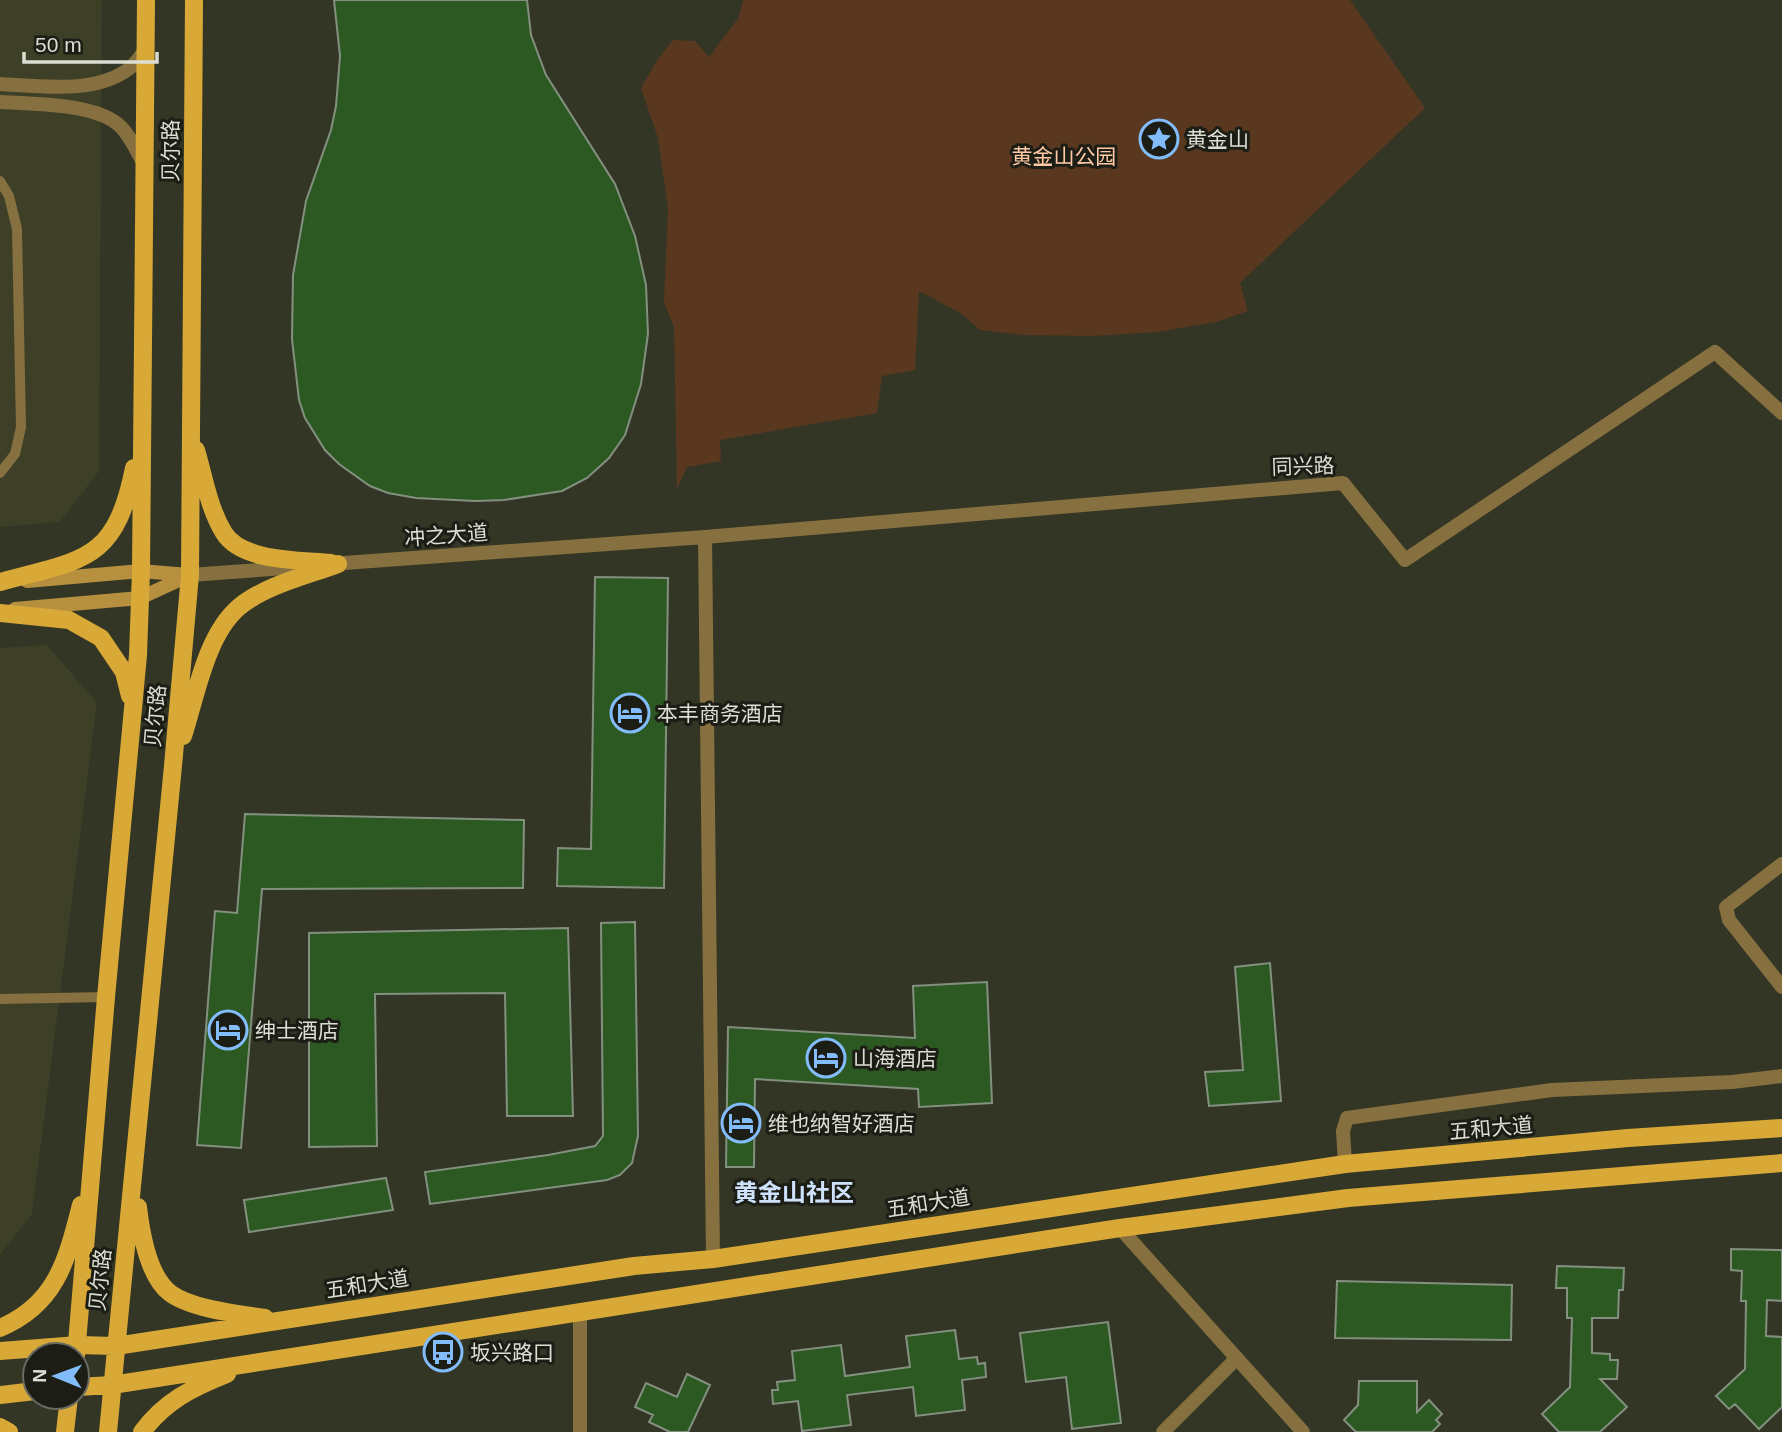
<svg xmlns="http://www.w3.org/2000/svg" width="1782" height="1432" font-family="Helvetica,'Noto Sans SC',sans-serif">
<rect width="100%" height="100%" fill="#343625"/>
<path fill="#3d3f27" d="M0,0h102l-3,471 -39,51 -60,5z
M47,645l50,58 -65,511 -32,41v-607z"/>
<path fill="#59381f" d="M743,0h607l75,108 -185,175 8,28 -32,11 -58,10 -65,4 -69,-1 -44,-5 -18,-16 -43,-23 -4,79 -33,6 -5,37 -157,27 1,21 -34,6 -10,22 -3,-162 -10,-25 4,-94 -10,-70 -17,-50 17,-29 15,-19 22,1 14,16 30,-40z"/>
<path fill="#2b5921" stroke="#839080" stroke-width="2" d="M334,0h193l4,35 15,40 69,109 20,52 11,49 2,49 -7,50 -16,51 -16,23 -22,20 -25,13 -58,9 -29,1 -59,-3 -28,-5 -18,-7 -31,-22 -14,-14 -20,-32 -6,-18 -7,-61 1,-64 13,-74 25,-71 5,-24 4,-50z
M595,577l73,1 -4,310 -107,-2 1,-38 33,1z
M245,814l279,6 -1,68 -261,1 -21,259 -44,-3 18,-234 22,2z
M635,922l3,214 -6,27 -12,12 -13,5 -177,24 -5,-32 123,-17 47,-9 8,-10 -2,-213z
M568,928l5,188h-66l-2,-123 -130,1 2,152 -68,1v-214z
M1270,963l11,138 -72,5 -4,-34 38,-2 -8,-103z
M987,982l5,121 -73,4 -1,-18 -163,-10 -1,88h-28l2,-140 187,11 -2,-52z
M386,1178l7,32 -144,22 -5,-32z
M1731,1249l51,1v51l-15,-1 -1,36 16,1v70l-23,22 -24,-25 -6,5 -13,-13 29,-27 1,-68h-5l1,-30 -11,-1z
M1557,1266l67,2 -1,22h-4l-1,28h-26v35l18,1v6h8l-1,19h-17l27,28 -27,25h-41l-17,-18 28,-27 2,-69h-5v-30h-11z
M1337,1281l175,4 -1,55 -176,-2z
M1108,1322l13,101 -49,6 -6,-52 -40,5 -6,-49z
M955,1330l4,29 18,-2 1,7 7,-1 1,14 -24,3 3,30 -49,6 -3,-29 -66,8 4,30 -49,6 -4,-30 -25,3 -1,-14h6l-1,-8 18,-2 -3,-29 49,-6 4,31 36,-5 29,-4 -4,-31z
M687,1374l23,11 -22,47h-18l-21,-10 4,-7 -18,-8 11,-24 31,14z
M1359,1381h58v31l12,-12 13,14 -6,6 4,4 -8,8h-76l-12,-12 14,-15z"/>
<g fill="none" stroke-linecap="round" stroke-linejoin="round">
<path stroke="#87703f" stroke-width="10" d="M0,181l9,15 8,33 4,198 -6,27 -15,19
M0,999l106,-2"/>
<path stroke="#87703f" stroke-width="14" d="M1782,864l-56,43 3,13 53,67
M1345,1164l-2,-33 4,-13 205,-28 180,-8 50,-6
M1120,1228l183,204
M580,1432v-121
M1163,1432l74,-74"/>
<path stroke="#87703f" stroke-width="14" d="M0,84c39,2 98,11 131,-17 5,-4 10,-11 14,-17
M0,102c33,2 97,1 121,25 10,10 16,25 23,37
M705,537l8,722
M330,564l375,-27 638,-54 62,77 310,-208 67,61
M190,575l109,-8"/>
<path stroke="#b6903e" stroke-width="14" d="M27,581l114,-10 47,4
M15,609l125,-11 50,-23"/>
<path stroke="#d9a938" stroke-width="18" d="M196,450c8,27 13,59 28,83 18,29 77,27 107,30
M0,582c83,-23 115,-19 134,-114
M0,613l69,7 32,18 23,34 6,24
M183,736c13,-40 23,-101 56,-129 27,-22 67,-31 99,-43
M138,1207c3,26 10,69 32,86 21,16 69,21 95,25
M0,1328c57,-24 67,-69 81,-123
M0,1351l78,-6 38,1 518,-80 79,-7 632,-95 283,-26 154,-10
M76,1355l30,-358 32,-342 3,-84 5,-571
M77,1387l35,-2 1008,-157 228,-30 434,-35
M0,1395l35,-4
M0,1427l9,5
M65,1432l4,-35
M108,1432l65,-666 17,-191 4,-575
M142,1432c23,-31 50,-44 85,-58"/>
</g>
<defs>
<symbol id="sight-ring" viewBox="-11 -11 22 22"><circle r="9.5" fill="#1c1d15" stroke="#83bcfb" stroke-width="1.5"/><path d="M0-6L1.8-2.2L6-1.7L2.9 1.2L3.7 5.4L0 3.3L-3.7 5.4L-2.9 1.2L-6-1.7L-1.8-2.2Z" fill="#83bcfb"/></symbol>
<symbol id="hotel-ring" viewBox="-11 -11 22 22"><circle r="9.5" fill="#1c1d15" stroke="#83bcfb" stroke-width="1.5"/><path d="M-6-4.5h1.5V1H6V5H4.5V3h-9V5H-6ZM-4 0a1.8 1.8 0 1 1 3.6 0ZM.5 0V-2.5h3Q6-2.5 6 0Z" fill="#83bcfb"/></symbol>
<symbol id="bus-ring" viewBox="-11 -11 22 22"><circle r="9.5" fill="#1c1d15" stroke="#83bcfb" stroke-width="1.5"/><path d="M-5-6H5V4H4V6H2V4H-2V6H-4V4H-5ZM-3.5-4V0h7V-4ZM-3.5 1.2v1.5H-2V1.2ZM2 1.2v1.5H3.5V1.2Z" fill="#83bcfb"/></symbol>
</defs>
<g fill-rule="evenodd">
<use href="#sight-ring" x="1137" y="117" width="44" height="44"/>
<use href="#hotel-ring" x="608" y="691" width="44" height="44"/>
<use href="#hotel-ring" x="206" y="1008" width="44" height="44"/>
<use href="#hotel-ring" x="804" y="1036" width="44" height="44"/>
<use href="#hotel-ring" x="719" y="1101" width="44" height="44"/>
<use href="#bus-ring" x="421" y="1330" width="44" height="44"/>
</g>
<g text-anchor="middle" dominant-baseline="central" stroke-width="6" stroke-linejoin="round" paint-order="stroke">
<g font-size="21" fill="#dcded3" stroke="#1c1d15" text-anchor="start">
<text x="1186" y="139">黄金山</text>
<text x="657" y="713">本丰商务酒店</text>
<text x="255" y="1030">绅士酒店</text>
<text x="853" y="1058">山海酒店</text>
<text x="768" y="1123">维也纳智好酒店</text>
<text x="470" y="1352">坂兴路口</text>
</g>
<g font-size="21" fill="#dcded3" stroke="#1c1d15">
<text transform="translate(170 151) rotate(-90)">贝尔路</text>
<text transform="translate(1303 466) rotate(-2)">同兴路</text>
<text transform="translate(446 535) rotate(-4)">冲之大道</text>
<text transform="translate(155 716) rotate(-85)">贝尔路</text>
<text transform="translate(1491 1128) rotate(-5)">五和大道</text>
<text transform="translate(928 1203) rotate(-9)">五和大道</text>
<text transform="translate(100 1280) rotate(-84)">贝尔路</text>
<text transform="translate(367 1284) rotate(-9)">五和大道</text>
</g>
<g font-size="21" fill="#fec9a4" stroke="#1c1d15">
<text x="1064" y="156">黄金山公园</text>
</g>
<g font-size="24" font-weight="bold" fill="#cee3fb" stroke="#1c1d15">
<text x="794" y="1192">黄金山社区</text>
</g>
</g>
<g transform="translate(56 1376) rotate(271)"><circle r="33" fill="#1c1d15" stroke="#696a61" stroke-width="2"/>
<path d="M0-5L12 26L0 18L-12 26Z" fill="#83bcfb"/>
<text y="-10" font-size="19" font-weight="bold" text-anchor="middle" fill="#dcded3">N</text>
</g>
<path d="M24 52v10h133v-10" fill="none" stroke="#dcded3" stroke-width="3.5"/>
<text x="35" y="52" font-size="21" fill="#dcded3" stroke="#1c1d15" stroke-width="5" paint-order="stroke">50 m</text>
</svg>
